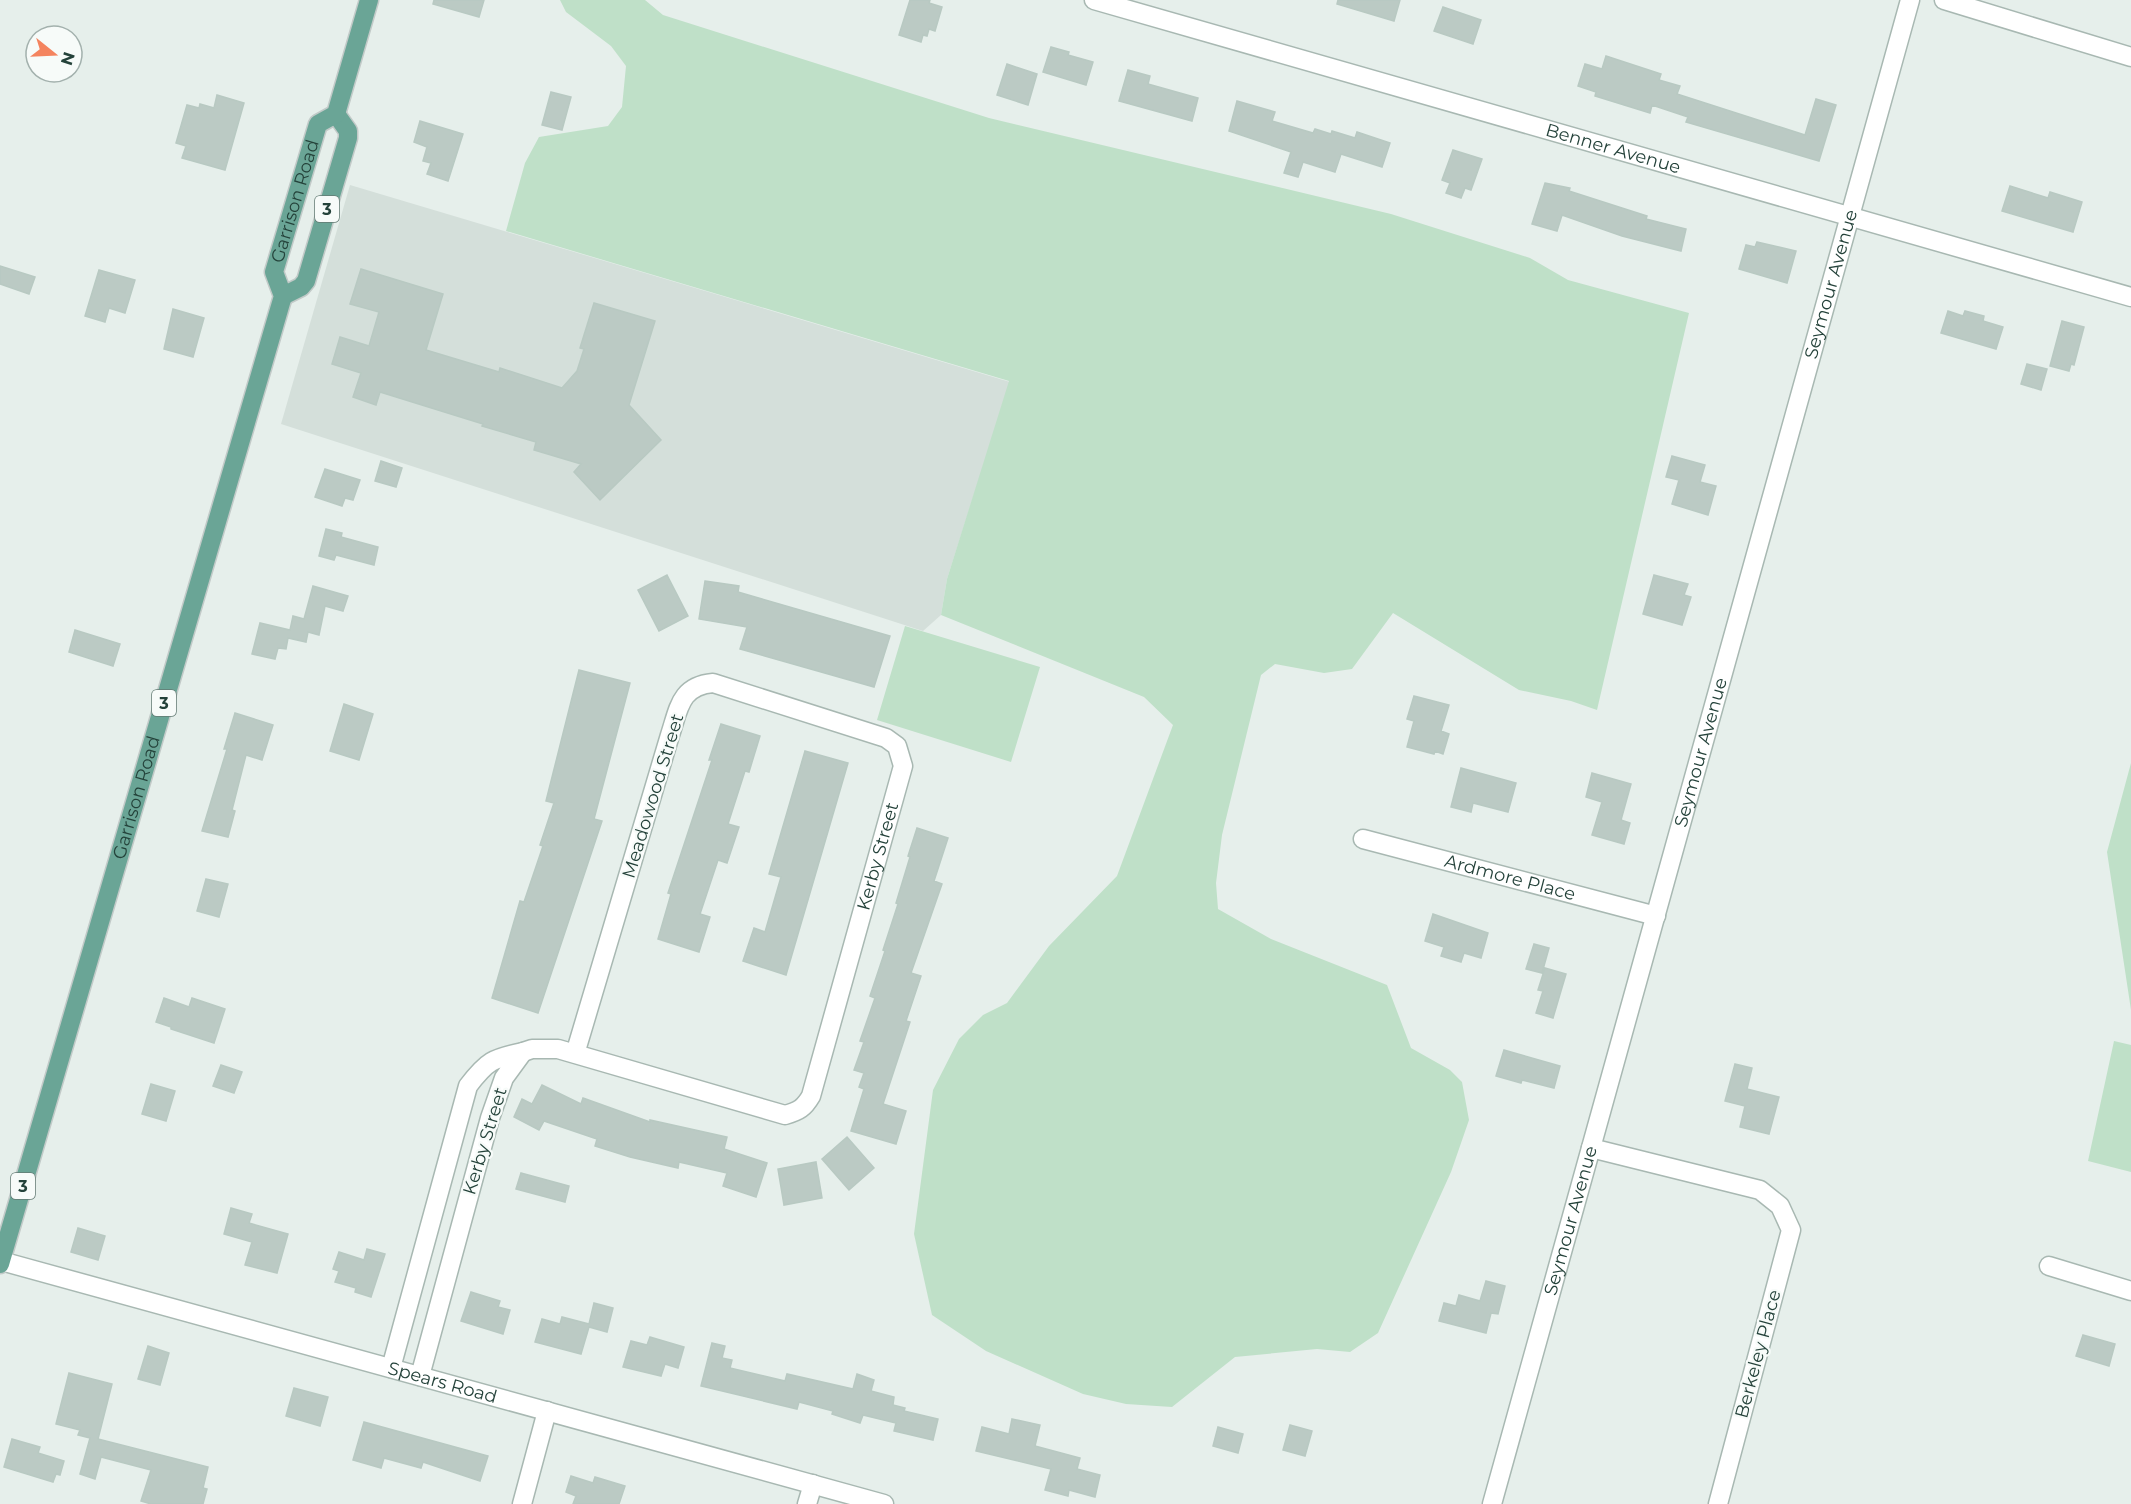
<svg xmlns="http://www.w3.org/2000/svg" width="2131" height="1504" font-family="Montserrat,sans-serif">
<rect width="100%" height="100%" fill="#e6efeb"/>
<path fill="#d4dfda" d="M350,185l660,197 -63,197 -6,36 -18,16 -642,-207z"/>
<path fill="#bfe0c8" d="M560,0h85l18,15 326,103 402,96 139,44 38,22 121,33 -92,397 -26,-9 -52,-11 -126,-77 -41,56 -28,4 -49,-9 -14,11 -39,160 -6,48 2,26 53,30 116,46 24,63 39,22 12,12 7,38 -18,52 -73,161 -28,19 -33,-3 -82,8 -63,50 -46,-3 -43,-10 -97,-43 -54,-36 -18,-81 19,-144 26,-51 24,-24 24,-12 42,-57 68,-70 56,-151 -29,-28 -203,-82 6,-36 62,-198 -503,-150 19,-68 14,-26 69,-11 14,-19 4,-41 -15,-20 -45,-34z
M905,626l135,41 -29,95 -134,-42z
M2131,763v247l-24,-158z
M2114,1041l17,4v127l-43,-11z"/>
<path fill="#bbcac4" stroke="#b8c9c2" stroke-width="1.5" d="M434,0h50l-5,17 -46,-13z
M910,0h20l-1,3 13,4 -7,24 -6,-2 -2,7 -4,-1 -2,7 -22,-7z
M1338,0h62l-6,21 -57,-17z
M1443,7l38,13 -8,24 -39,-13z
M1051,47l18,5 -1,3 25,7 -7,23 -43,-13z
M1606,56l55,18 -2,6 21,6 -3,8 128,41 11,-36 20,6 -17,56 -133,-39 2,-5 -36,-12 -2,8 -55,-17 1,-4 -18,-6 7,-22 17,5z
M1007,64l30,10 -9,31 -31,-10z
M1128,70l22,6 -2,8 50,14 -6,23 -73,-20z
M551,92l20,5 -9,33 -20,-5z
M217,95l27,8 -19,67 -43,-12 4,-12 -10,-3 11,-38 12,3 1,-4 14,4z
M1237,101l38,11 -3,9 41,12 2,-4 16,5 1,-3 23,7 2,-6 33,11 -8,24 -41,-13 -6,18 -32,-10 -5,15 -14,-4 7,-21 -62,-21z
M420,121l43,13 -15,47 -21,-7 4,-11 -8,-2 4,-14 -13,-5z
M1453,150l29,9 -11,31 -6,-2 -4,10 -15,-5 4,-10 -8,-3z
M1545,183l25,5 -1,3 78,25 -1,3 40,10 -5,22 -59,-15 -60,-21 -5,16 -25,-7z
M2010,186l38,12 2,-6 32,10 -9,30 -71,-21z
M1757,242l39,9 -9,32 -48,-14 7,-24 9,2z
M0,266l35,11 -6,17 -29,-10z
M361,269l82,25 -17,56 73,22 1,-4 62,20 15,-17 7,-22 -4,-1 14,-45 61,18 -26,84 32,35 -61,60 -26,-28 7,-8 -47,-14 2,-8 -54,-16 1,-2 -103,-32 -4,13 -23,-8 8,-24 -29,-9 8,-27 29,9 10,-34 -29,-8z
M99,270l36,10 -10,33 -16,-5 -4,14 -20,-6z
M173,309l31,9 -11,39 -29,-8z
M1948,311l15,5 2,-5 19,5 -1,5 20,6 -7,22 -55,-16z
M2062,321l22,6 -10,38 -3,-1 -2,7 -19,-5z
M2027,364l20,5 -6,21 -20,-6z
M1672,456l33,9 -5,17 16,4 -8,29 -36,-11 7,-24 -13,-3z
M381,461l21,7 -6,19 -21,-6z
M325,469l35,11 -7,20 -8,-2 -3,8 -27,-9z
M326,529l16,4 -1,4 37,10 -4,18 -38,-10 -2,5 -15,-4z
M667,575l21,41 -29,15 -21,-41z
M1654,575l34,9 -4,11 7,2 -9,28 -39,-11z
M705,581l34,5 -1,6 152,44 -16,51 -134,-38 7,-22 -48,-8z
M313,586l35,10 -5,15 -18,-5 -6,29 -11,-3 -2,10 -18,-4 -2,11 -8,-1 -3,11 -23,-5 8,-31 30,7 3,-14 11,3z
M75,630l45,14 -7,22 -44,-14z
M579,670l51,13 -36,136 8,2 -64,192 -46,-15 28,-97 4,1 19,-56 -3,-1 14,-42 -8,-2z
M1414,696l35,9 -8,26 8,3 -6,20 -8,-3 -1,3 -27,-7 7,-26 -7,-2z
M344,704l29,10 -14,46 -29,-9z
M235,713l38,12 -11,35 -16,-5 -14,55 3,1 -7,26 -26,-6 25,-82h-3z
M721,724l39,12 -11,36 -4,-1 -17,53 11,3 -12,36 -9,-3 -18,54 10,3 -11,35 -41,-13 13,-45 -3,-1 44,-133h-3z
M805,751l43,12 -62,212 -43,-14 11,-33 11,4 16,-55 -12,-3z
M1461,768l55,15 -8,29 -35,-9 -2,9 -20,-5z
M1592,773l39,11 -10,36 9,3 -6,21 -32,-9 10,-33 -16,-5z
M917,828l31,10 -14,43 8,3 -31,89 10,3 -15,45 4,1 -27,82 23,7 -10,33 -45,-13 13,-42 -5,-2 5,-14 -10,-3 10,-28 -4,-1 15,-43 -5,-2 15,-45 -2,-1 15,-46 -2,-1 14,-46 -2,-1z
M206,879l22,5 -9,33 -22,-6z
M1433,914l55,19 -7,25 -17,-5 -3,9 -20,-6 3,-9 -19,-6z
M1534,944l15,4 -7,25 -16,-4z
M1545,968l21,6 -13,44 -17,-5 7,-22 -5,-1z
M164,998l25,9 3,-9 33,11 -11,34 -43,-14v-2l-15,-5z
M1504,1050l56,16 -6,22 -32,-8 -1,3 -25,-7z
M1735,1064l17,4 -5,21 32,8 -10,37 -29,-7 5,-21 -20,-5z
M221,1065l21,7 -8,21 -21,-7z
M151,1084l24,7 -9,30 -24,-7z
M542,1085l39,19 2,-6 67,24v-2l77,17 -3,12 43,14 -11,34 -33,-11 4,-13 -48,-11 -1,6 -48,-11 -35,-11 2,-7 -53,-18 -5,9 -25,-13 8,-18 10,5z
M847,1137l27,31 -25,22 -27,-31z
M816,1162l6,36 -38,7 -6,-36z
M521,1173l48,13 -4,16 -49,-13z
M231,1208l21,6 -3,9 39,11 -11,39 -32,-8 7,-23 -28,-8z
M78,1228l27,8 -7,24 -27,-8z
M367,1249l18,5 -14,43 -16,-5 1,-4 -21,-6 4,-11 -6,-2 6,-17 25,8z
M1486,1281l19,5 -7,28 -7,-1 -5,20 -47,-12 5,-18 12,3 3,-11 21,6z
M471,1292l29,9 -2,6 12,3 -7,24 -42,-13z
M594,1303l19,5 -6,24 -18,-5 -8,27 -46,-12 7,-23 18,5 2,-7 27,7z
M2083,1335l32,9 -6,22 -33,-10z
M650,1337l34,10 -6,21 -13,-4 -4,12 -38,-9 8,-26 16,4z
M712,1343l13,3 -3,12 10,2 -2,8 55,13 2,-7 66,15 4,-15 17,6 -3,11 23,6 -1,8 12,3 -1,3 34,8 -5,21 -39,-9 2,-8 -33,-8 -3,8 -28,-9 1,-3 -34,-9 -2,7 -96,-23z
M148,1346l21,7 -9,32 -22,-6z
M69,1373l43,11 -14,55 110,28 -5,21 4,1 -4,15h-52l-10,-3 10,-31 -50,-13 -6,22 -15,-5 10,-36 -12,-3 2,-5 -24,-6z
M294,1388l34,9 -8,29 -34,-10z
M1012,1419l28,6 -5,21 45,12 -3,11 23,6 -5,22 -26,-7 -1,6 -23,-6 6,-21 -75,-18 6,-24 27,7z
M364,1422l124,34 -8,25 -57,-19 -2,6 -37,-10 -3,10 -28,-8z
M1290,1425l22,6 -7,25 -22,-6z
M1218,1427l25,7 -5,19 -25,-7z
M12,1439l28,8 -2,6 26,8 -4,14 -4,-1 -3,8 -49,-15z
M571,1476l22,7 2,-6 30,9 -6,18h-46l3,-8 -10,-4z"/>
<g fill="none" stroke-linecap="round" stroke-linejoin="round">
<defs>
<g id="minor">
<path id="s1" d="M1094,0l1037,297"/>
<path d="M1944,0l187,57"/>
<path id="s2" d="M1363,839l293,77"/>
<path id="s3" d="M523,1052l9,-3h26l227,66c14,-4 19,-7 26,-19l92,-330 -6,-20 -11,-8 -173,-55c-33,3 -34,25 -43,52l-95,319"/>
<path d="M1591,1148l169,42 20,16 11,24 -73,274"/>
<path id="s4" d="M1,1261l883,243"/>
<path d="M2049,1266l82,25"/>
<path d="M391,1368l77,-282c19,-25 25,-28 55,-34l-19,26 -14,40 -70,258"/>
<path d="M522,1504l25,-93"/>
<path d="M807,1504l6,-20"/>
<path id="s5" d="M1492,1504l418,-1504"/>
</g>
<g id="primary">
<path d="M283,296l18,-9 5,-6 42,-143v-7l-12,-17"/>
<path id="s6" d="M0,1264l283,-968 -9,-24 44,-148 18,-10 33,-114"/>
</g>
</defs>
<use href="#minor" stroke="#a8b8b2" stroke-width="21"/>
<use href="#primary" stroke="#c2cac8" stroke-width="21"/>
<use href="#minor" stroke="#fff" stroke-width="18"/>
<use href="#primary" stroke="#6aa596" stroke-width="18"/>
</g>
<g text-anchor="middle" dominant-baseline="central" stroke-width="4.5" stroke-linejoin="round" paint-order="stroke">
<g fill="#f7fbf9" stroke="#637a73" stroke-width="1.5">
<rect x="315" y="196" width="24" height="26" rx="4.5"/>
<rect x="152" y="690" width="24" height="26" rx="4.5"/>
<rect x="11" y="1173" width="24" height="26" rx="4.5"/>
</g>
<g font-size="16" font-weight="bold" fill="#24423a">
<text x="327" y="209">3</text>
<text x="164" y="703">3</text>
<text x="23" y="1186">3</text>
</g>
<g font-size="18" fill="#24423a" stroke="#f7fbf9">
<text stroke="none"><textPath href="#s1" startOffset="540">Benner Avenue</textPath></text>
<text stroke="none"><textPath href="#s6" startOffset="1108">Garrison Road</textPath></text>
<text stroke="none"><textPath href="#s5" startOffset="1266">Seymour Avenue</textPath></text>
<text stroke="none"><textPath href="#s5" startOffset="780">Seymour Avenue</textPath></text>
<text transform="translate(653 796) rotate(-73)">Meadowood Street</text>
<text stroke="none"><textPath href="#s6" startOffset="486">Garrison Road</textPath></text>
<text stroke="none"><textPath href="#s3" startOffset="554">Kerby Street</textPath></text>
<text stroke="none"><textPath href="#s2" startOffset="152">Ardmore Place</textPath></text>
<text transform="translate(485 1141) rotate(-73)">Kerby Street</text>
<text stroke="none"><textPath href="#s5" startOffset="294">Seymour Avenue</textPath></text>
<text transform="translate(1758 1354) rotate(-75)">Berkeley Place</text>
<text stroke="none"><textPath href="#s4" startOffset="458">Spears Road</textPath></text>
</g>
</g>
<g transform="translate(54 54) rotate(108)"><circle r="28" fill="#f7fbf9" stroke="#a3b1ad" stroke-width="1.5"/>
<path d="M0-4.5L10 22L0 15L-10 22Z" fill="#f4845f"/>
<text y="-9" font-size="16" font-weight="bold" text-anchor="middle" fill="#24423a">N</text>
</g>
</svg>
